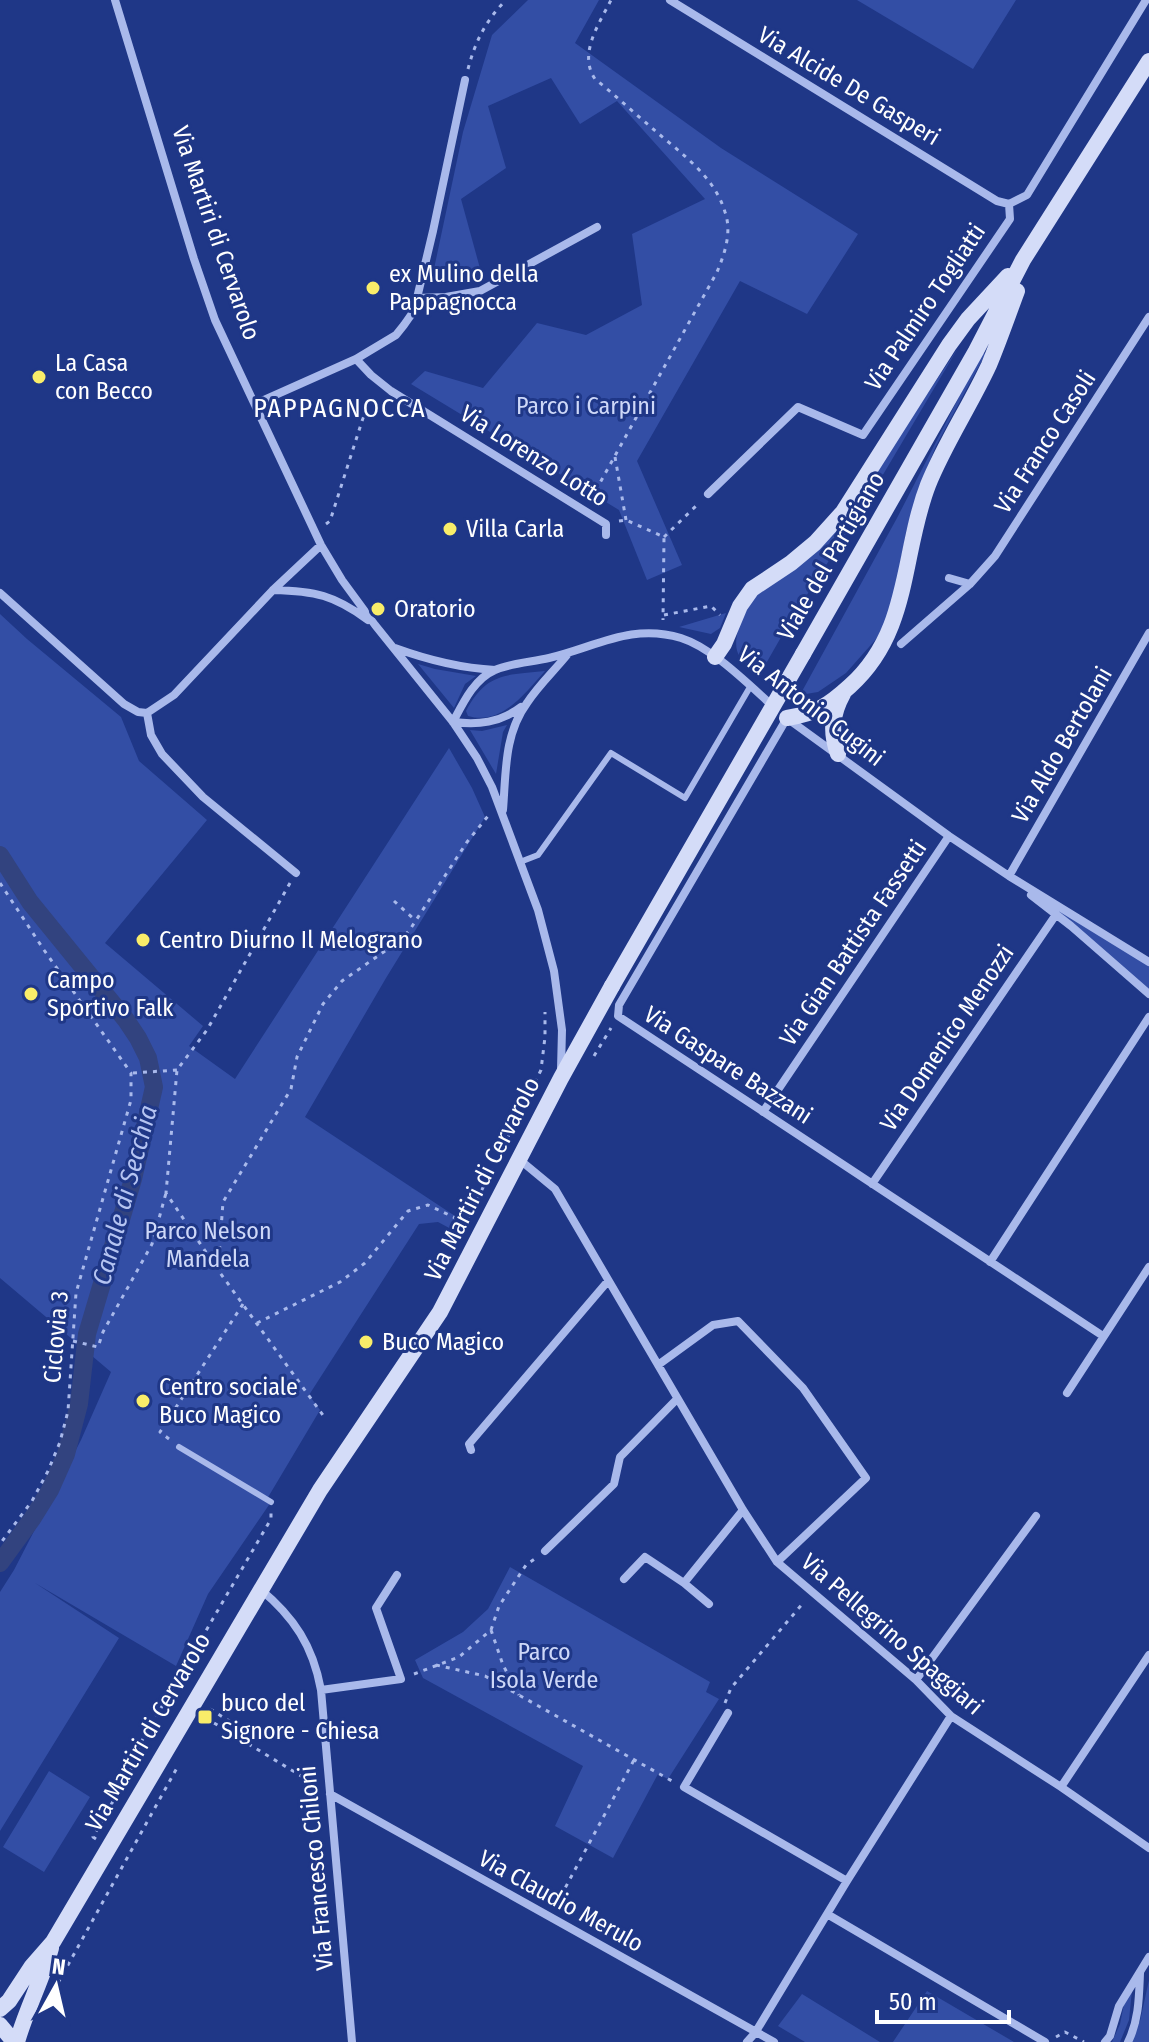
<svg xmlns="http://www.w3.org/2000/svg" width="1149" height="2042" font-family="'Fira Sans Condensed',sans-serif">
<rect width="100%" height="100%" fill="#1f3787"/>
<path fill="#334ea5" d="M528,0h71l-24,43 146,105 137,86 -51,80 -67,-33 -103,180 45,104 -35,15 -28,-70 -208,-126 14,-13 58,17 54,-65 49,12 56,-30 -10,-71 73,-35 -88,-98 -37,23 -29,-46 -63,28 18,62 -45,31 20,73 -50,11 32,-151 29,-97z
M857,0h159l-43,69z
M958,348l-90,152 -76,118 -32,56c-6,-5 -15,-10 -20,-17 -12,-17 7,-50 18,-64l89,-79z
M986,353l-50,93 -17,41 -13,45 -10,55 -10,33 -9,18 -31,35 -28,19 -18,3 97,-177 84,-164z
M726,613l-6,15 -9,6 -32,-7z
M0,614l27,25 94,78 18,44 68,59 -102,123 98,83 -14,20 46,33 214,-331 23,40 13,29 -99,161 -81,139 153,101 -5,12 -15,-8 -19,2 -110,171 11,15 -53,89 4,3 -63,92 -32,72 -141,-83 84,55 -119,193v-239l14,-22 67,-130 30,-68 -111,-94z
M418,664l17,5 41,7 -11,8 -11,24z
M545,671c-20,22 -43,55 -77,45l-2,-5c20,-38 39,-36 79,-40z
M507,725l-4,7 -7,42 -26,-44 12,1z
M1009,876l140,86v32z
M510,1567l200,115 -4,10 13,7 -51,80 -10,-5 -45,84 -58,-32 28,-60 -160,-88 -8,-18 48,-28 25,-23z
M49,1771l41,26 -46,75 -41,-25z
M1149,1980v62h-19l10,-21z
M1132,1990l-3,30 -9,22h-8l8,-18 4,-20z
M927,1991l87,51h-121z
M802,1994l78,48h-75l-27,-16z"/>
<g fill="none" stroke-linecap="round" stroke-linejoin="round">
<path stroke="#32437f" stroke-width="18" d="M0,855l30,47 96,118 12,18 10,20 6,29 -21,92 -46,155 -8,70 -13,50 -16,36 -18,29 -32,44"/>
<path stroke="#a9b9eb" stroke-width="3" stroke-dasharray="4 6" stroke-linecap="butt" d="M468,69c7,-27 18,-49 38,-69
M615,457l11,63
M591,499l126,-227c8,-19 15,-40 8,-60 -11,-37 -46,-60 -73,-84 -19,-16 -37,-33 -57,-49 -17,-25 4,-55 16,-79
M619,521l7,-1 38,17 -1,83
M326,524l4,-3 41,-128
M664,537l35,-34
M664,615l47,-9 9,9
M0,883l44,67 87,123v27l-55,193 -8,118 -8,31 -12,29 -16,30 -32,43
M290,883l-83,147 -30,40 -11,123 52,77 107,148
M394,901l21,19
M594,1056l17,-28
M133,1073l44,-3
M464,1226l77,-156 4,-33v-25
M218,1270l5,-68 68,-113 6,-32 26,-53 19,-23 53,-37 14,-13 58,-89 21,-26
M257,1323l83,-41 25,-19 43,-52 20,-6 36,17
M73,1341l25,6 5,-15 49,-88 14,-51
M169,1439l-9,-7 83,-128
M491,1630l12,35 16,30
M199,1660l1,-16
M436,1665l49,11 187,105
M414,1674l45,-17 32,-27 8,-24 27,-41 10,-7
M725,1703l6,-15 73,-86
M210,1709l32,20 -4,8
M214,1723l102,62
M96,1839l-3,-2 42,-75 5,-18 131,-225v-8
M556,1905l78,-145
M58,1983l120,-217
M1056,2037l9,-5 19,10"/>
<path stroke="#a9b9eb" stroke-width="6" d="M520,862l18,-7 73,-102 74,45 65,-111
M179,1447l92,55"/>
<path stroke="#a9b9eb" stroke-width="8" d="M115,0l79,259 21,61 106,225 21,35 33,45 78,97 24,36 15,29 46,123 16,61 8,59 -1,39
M670,0l327,201 12,3
M1009,204l18,-9 119,-195
M417,298l29,-1 34,-6 117,-64
M356,359l15,16 20,16 215,133v11
M255,404l101,-45 40,-24 8,-10 7,-10 6,-17 16,-67 32,-151
M708,494l90,-87 65,28 147,-216 -1,-15
M949,578l21,6
M273,590c42,1 61,5 95,30
M0,593l124,111 14,8 9,1 27,-18 99,-105 48,-45
M901,644l69,-60 25,-28 154,-239
M395,648c33,12 64,20 100,22
M147,713l4,22 11,19 41,43 93,76
M787,718l-168,287 -1,11 485,320
M788,719l161,117 60,40 140,86
M453,722c10,-19 21,-43 42,-52 16,-7 37,-8 54,-12 47,-11 82,-35 132,-20 32,10 68,47 94,70
M453,722c25,3 47,1 68,-15
M503,810c3,-37 1,-76 24,-107 11,-17 27,-32 40,-48
M1009,876l140,-243
M1031,895l40,31 78,68
M763,1112l186,-276
M520,1160l35,29 188,321 34,52 139,118 35,36 110,71 88,61
M872,1184l183,-268
M990,1262l159,-245
M658,1365l55,-40 25,-4 65,67 63,90 -89,84
M1067,1393l82,-126
M471,1450l-2,-6 139,-163
M545,1551l69,-67 6,-27 57,-58
M624,1579l21,-22 39,26 59,-73
M684,1583l25,21
M260,1589c34,28 53,57 61,101l31,352
M916,1680l120,-164
M321,1690l80,-11 -25,-71 21,-33
M728,1713l-44,74 163,94
M1061,1787l88,-132
M330,1794l444,248
M827,1914l218,128
M747,2042l8,-9 92,-152 104,-165
M1105,2042l5,-6 9,-30 30,-49
M1128,2042c11,-22 11,-45 12,-69"/>
<path stroke="#d4dcf8" stroke-width="16" d="M803,654l173,-303 47,-91 126,-199
M715,657l9,-13 16,-38 12,-17 39,-26 24,-20 28,-31 106,-167 19,-26 40,-43
M787,718c30,-5 41,-12 63,-32 61,-55 51,-131 78,-201 17,-42 42,-79 61,-120 10,-24 19,-50 28,-74
M838,754c-8,-22 -6,-40 5,-60
M0,2009l9,-8 23,-35 21,-24 267,-452 120,-178 121,-234 51,-92
M0,2025l10,12 2,5
M17,2042c9,-32 25,-62 34,-94"/>
<path stroke="#d4dcf8" stroke-width="16" d="M612,986l191,-332"/>
</g>
<g fill="#f9ed69" stroke="#1f3787" stroke-width="3">
<circle cx="373" cy="288" r="8"/>
<circle cx="39" cy="377" r="8"/>
<circle cx="450" cy="529" r="8"/>
<circle cx="378" cy="609" r="8"/>
<circle cx="143" cy="940" r="8"/>
<circle cx="31" cy="994" r="8"/>
<circle cx="366" cy="1342" r="8"/>
<circle cx="143" cy="1401" r="8"/>
<rect x="197" y="1709" width="16" height="16" rx="4"/>
</g>
<g text-anchor="middle" dominant-baseline="central" stroke-width="6" stroke-linejoin="round" paint-order="stroke">
<g font-size="24" fill="#fff" stroke="#1f3787">
<text transform="translate(849 86) rotate(31)">Via Alcide De Gasperi</text>
<text transform="translate(216 233) rotate(71)">Via Martiri di Cervarolo</text>
<text transform="translate(925 307) rotate(-56)">Via Palmiro Togliatti</text>
<text transform="translate(1045 442) rotate(-57)">Via Franco Casoli</text>
<text transform="translate(534 456) rotate(32)">Via Lorenzo Lotto</text>
<text transform="translate(831 556) rotate(-60)">Viale del Partigiano</text>
<text transform="translate(811 706) rotate(38)">Via Antonio Cugini</text>
<text transform="translate(1062 745) rotate(-60)">Via Aldo Bertolani</text>
<text transform="translate(853 943) rotate(-56)">Via Gian Battista Fassetti</text>
<text transform="translate(947 1038) rotate(-56)">Via Domenico Menozzi</text>
<text transform="translate(728 1065) rotate(33)">Via Gaspare Bazzani</text>
<text transform="translate(482 1179) rotate(-63)">Via Martiri di Cervarolo</text>
<text transform="translate(56 1337) rotate(-85)">Ciclovia 3</text>
<text transform="translate(892 1634) rotate(41)">Via Pellegrino Spaggiari</text>
<text transform="translate(148 1732) rotate(-60)">Via Martiri di Cervarolo</text>
<text transform="translate(316 1868) rotate(-95)">Via Francesco Chiloni</text>
<text transform="translate(561 1901) rotate(29)">Via Claudio Merulo</text>
</g>
<g font-size="24" fill="#fff" stroke="#1f3787" text-anchor="start">
<text x="389" y="274">ex Mulino della<tspan x="389" dy="28">Pappagnocca</tspan></text>
<text x="55" y="363">La Casa<tspan x="55" dy="28">con Becco</tspan></text>
<text x="466" y="529">Villa Carla</text>
<text x="394" y="609">Oratorio</text>
<text x="159" y="940">Centro Diurno Il Melograno</text>
<text x="47" y="980">Campo<tspan x="47" dy="28">Sportivo Falk</tspan></text>
<text x="382" y="1342">Buco Magico</text>
<text x="159" y="1387">Centro sociale<tspan x="159" dy="28">Buco Magico</tspan></text>
<text x="221" y="1703">buco del<tspan x="221" dy="28">Signore - Chiesa</tspan></text>
</g>
<g font-size="24" fill="#ced8f8" stroke="#1f3787">
<text x="586" y="406">Parco i Carpini</text>
<text x="208" y="1231">Parco Nelson<tspan x="208" dy="28">Mandela</tspan></text>
<text x="544" y="1652">Parco<tspan x="544" dy="28">Isola Verde</tspan></text>
</g>
<g font-size="26" letter-spacing="2" fill="#fff" stroke="#1f3787">
<text x="340" y="408">PAPPAGNOCCA</text>
</g>
<g font-size="26" font-style="italic" fill="#b5c4f2" stroke="#1f3787">
<text transform="translate(125 1195) rotate(-75)">Canale di Secchia</text>
</g>
</g>
<g transform="translate(56 1986) rotate(8)" stroke="#1f3787" stroke-width="6" paint-order="stroke">
<path d="M0-6L14 30L0 20L-14 30Z" fill="#ffffff"/>
<text y="-12" font-size="22" font-weight="bold" text-anchor="middle" fill="#ffffff">N</text>
</g>
<path d="M877 2010v12h132v-12" fill="none" stroke="#ffffff" stroke-width="4"/>
<text x="889" y="2010" font-size="24" fill="#ffffff" stroke="#1f3787" stroke-width="6" paint-order="stroke">50 m</text>
</svg>
